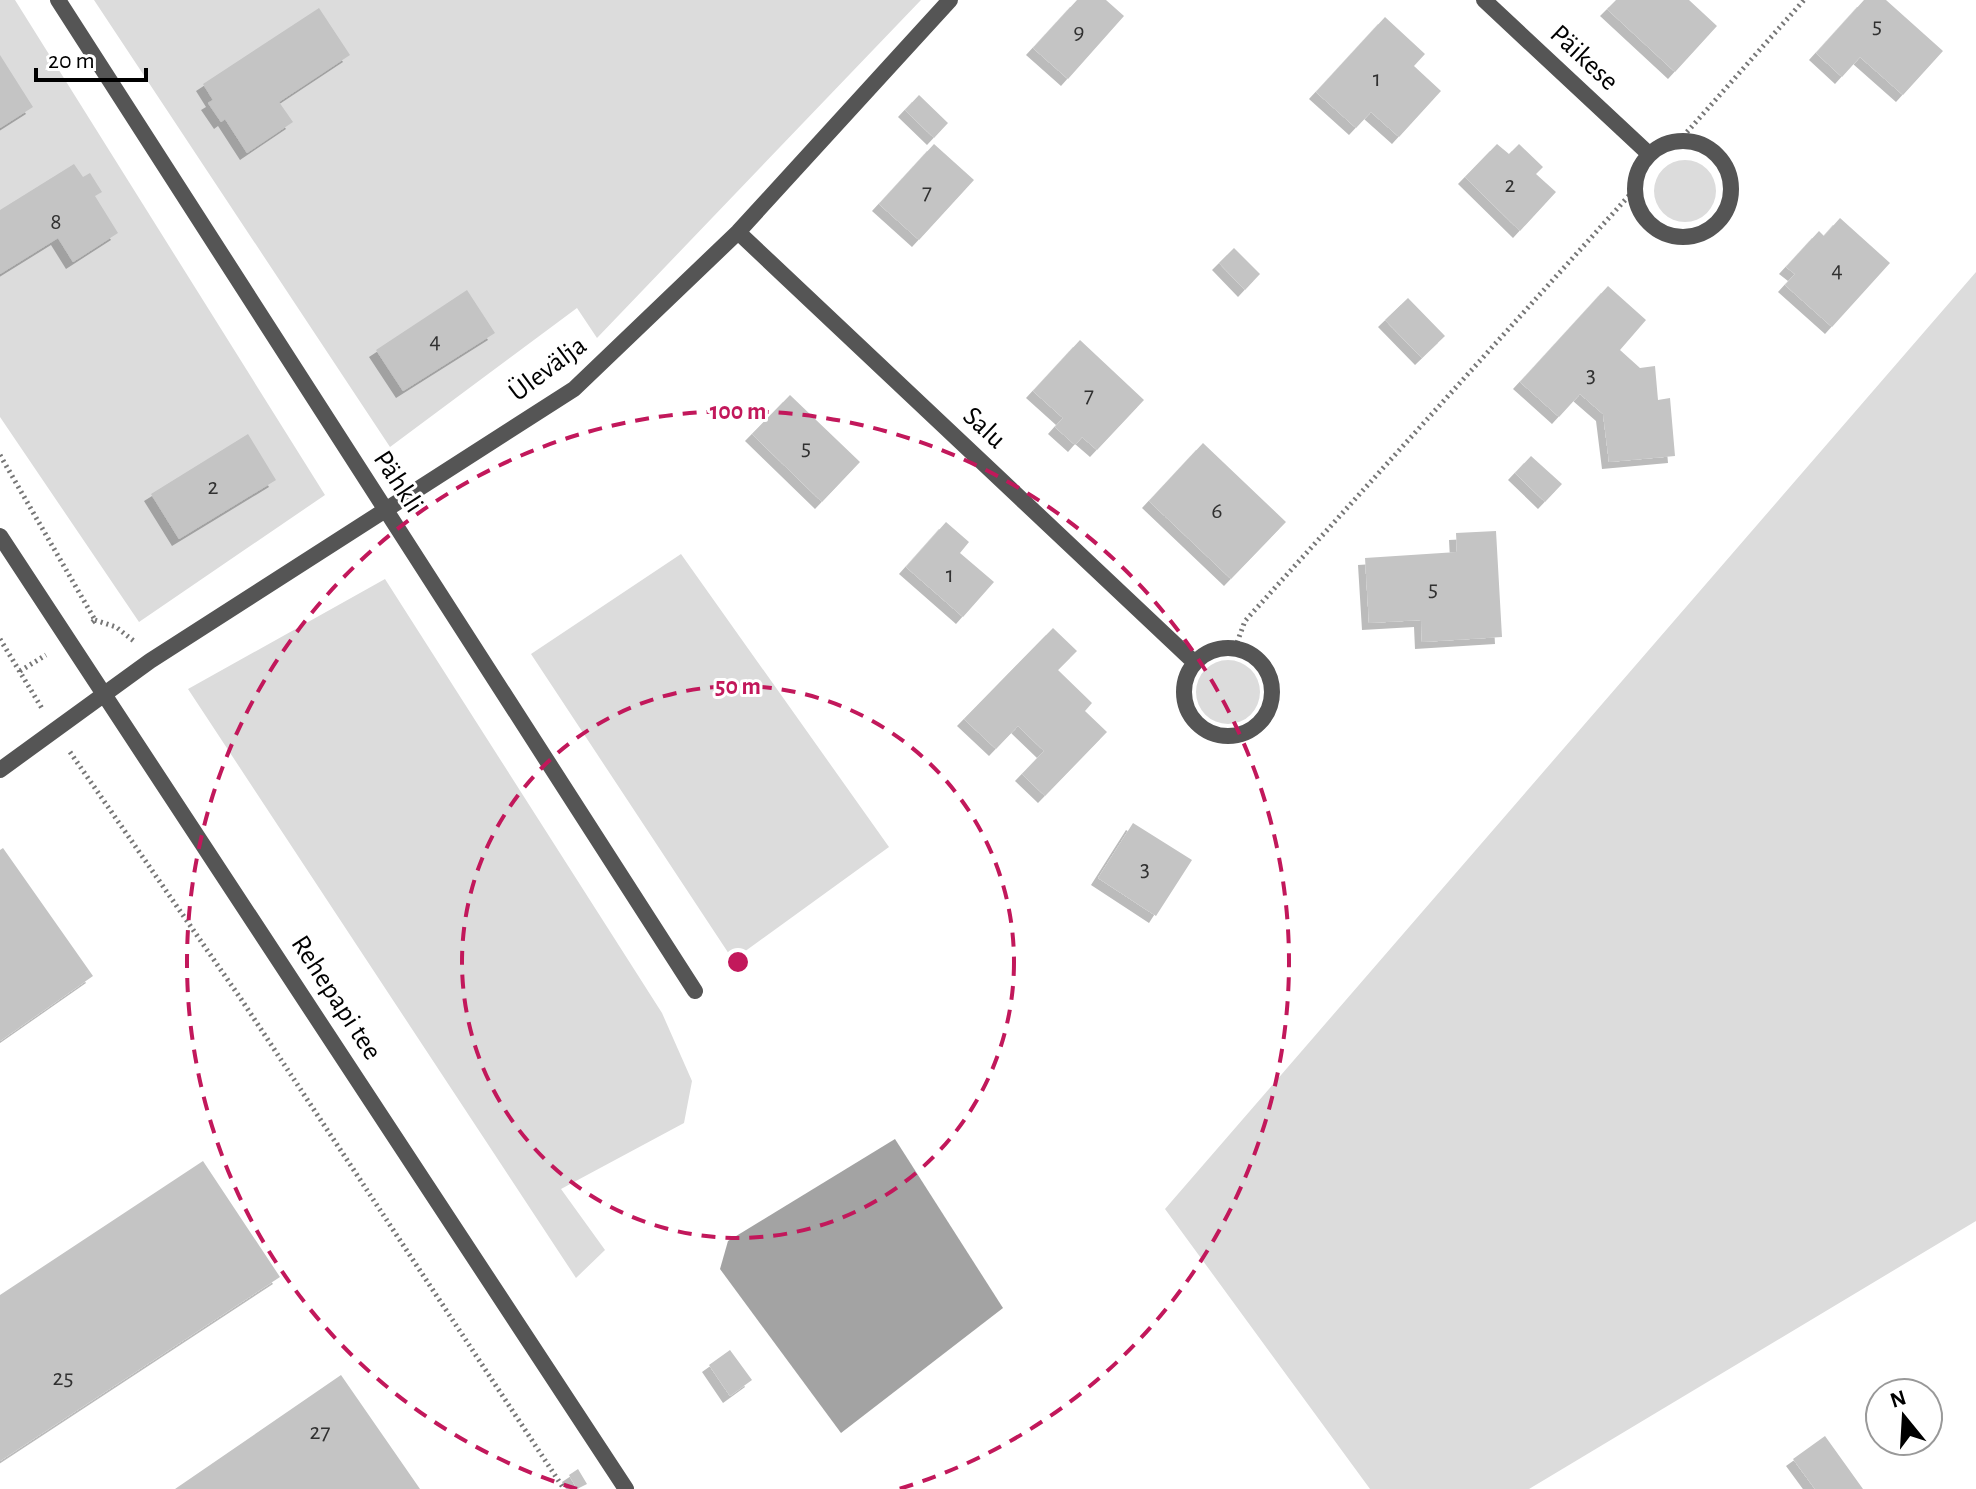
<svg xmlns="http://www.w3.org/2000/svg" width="1976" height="1489" font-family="'Alegreya Sans',sans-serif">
<defs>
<filter id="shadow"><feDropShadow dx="-7" dy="7" stdDeviation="0" flood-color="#0004"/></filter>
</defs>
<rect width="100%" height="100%" fill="#fff"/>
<path fill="#dcdcdc" d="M0,0h15l310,495 -186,127 -139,-205z
M94,0h827l-324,338 -20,-30 -187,139z
M1654 191a31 31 0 1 1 62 0a31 31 0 1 1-62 0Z
M1976,272v949l-447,268h-159l-205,-280z
M681,554l208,293 -156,113 -202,-306z
M385,579l277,434 30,68 -8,42 -123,66 44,61 -29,28 -388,-589z
M1196 692a32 32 0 1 1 64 0a32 32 0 1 1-64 0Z"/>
<path fill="#a3a3a3" d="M895,1139l108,169 -162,125 -121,-164 8,-28z"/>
<path fill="#c4c4c4" filter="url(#shadow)" d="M1077,0h29l18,16 -56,63 -35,-31z
M1616,0h73l28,26 -42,46 -68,-63z
M1864,0h22l57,51 -40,44 -43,-38 -18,20 -26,-24z
M319,8l31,47 -71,47 14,20 -46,31 -22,-34 -4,3 -13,-19 5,-3 -10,-16z
M1385,17l40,37 -11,12 27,25 -42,46 -28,-25 -15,16 -40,-36z
M0,55l33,52 -33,21z
M919,95l29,28 -14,15 -29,-28z
M934,144l40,36 -55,60 -40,-36z
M1497,144l12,10 10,-10 24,23 -7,7 20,18 -36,39 -55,-54z
M74,164l9,13 7,-4 12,19 -7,4 23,37 -45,29 -15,-24 -58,36v-64z
M1840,218l50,45 -58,64 -47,-42 10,-11 -9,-7 33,-36 5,5z
M1234,248l26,26 -15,16 -26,-27z
M1608,286l38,34 -26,30 20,18 15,-2 3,34 12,-2 5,58 -66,6 -6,-48 -23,-20 -21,23 -39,-35z
M467,290l28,43 -92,58 -27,-41z
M1408,298l37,38 -23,22 -37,-38z
M1080,340l64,60 -47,50 -15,-13 -7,8 -20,-18 8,-9 -30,-27z
M790,395l70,67 -38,40 -70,-68z
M248,434l28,46 -97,59 -28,-45z
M1203,443l83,79 -55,57 -82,-78z
M1531,456l31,28 -17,18 -30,-29z
M946,522l23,20 -9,11 34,29 -31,35 -57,-50z
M1496,531l6,106 -80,5 -1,-22 -52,3 -4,-65 92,-6 -1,-19z
M1053,628l24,23 -19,19 34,33 -7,8 22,21 -62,64 -23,-22 22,-23 -26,-25 -22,23 -32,-30z
M1133,823l59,37 -36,56 -58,-38z
M3,848l90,128 -93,65v-191z
M203,1161l77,116 -280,184v-166z
M730,1350l22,30 -22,16 -21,-31z
M341,1375l79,114h-245z
M1825,1436l38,53h-48l-22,-30z
M578,1469l9,15 -10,5 -8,-14z"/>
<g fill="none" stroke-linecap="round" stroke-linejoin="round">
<path stroke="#777" stroke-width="5" stroke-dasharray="2 4" stroke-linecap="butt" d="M1679,141l125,-141
M0,455l95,165 -5,4
M95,620l21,7 19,15
M0,639l43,71
M1235,648l10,-27 390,-432
M20,671l26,-16
M70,752l171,247 323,490"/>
<path stroke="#555" stroke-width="16" d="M58,0l637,991
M1484,0l165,154
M1635 189a48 48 0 1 1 96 0a48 48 0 1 1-96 0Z
M738,232l456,430
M0,536l626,953
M1184 692a44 44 0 1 1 88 0a44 44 0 1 1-88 0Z
M0,770l150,-109 424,-272 164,-157 212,-232"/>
</g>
<g fill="none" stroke="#c2185b" stroke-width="4" stroke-dasharray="14 10">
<circle cx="738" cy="962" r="276"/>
<path d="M577 1489A551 551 0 1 1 899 1489"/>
</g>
<g text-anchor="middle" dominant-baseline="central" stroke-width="6" stroke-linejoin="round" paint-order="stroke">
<g font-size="24" fill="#313131">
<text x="1877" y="26">5</text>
<text x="1079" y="32">9</text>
<text x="1377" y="79">1</text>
<text x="1510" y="185">2</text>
<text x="927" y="192">7</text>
<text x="56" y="222">8</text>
<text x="1837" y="270">4</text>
<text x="435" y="341">4</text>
<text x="1591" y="375">3</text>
<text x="1089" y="395">7</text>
<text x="806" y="448">5</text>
<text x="213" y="487">2</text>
<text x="1217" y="511">6</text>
<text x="950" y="575">1</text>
<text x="1433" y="589">5</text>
<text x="1145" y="869">3</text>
<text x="63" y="1378">25</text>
<text x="320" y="1432">27</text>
</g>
<g font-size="28" fill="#000" stroke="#fff">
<text transform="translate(1584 58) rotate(43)">Päikese</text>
<text transform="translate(548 369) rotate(-37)">Ülevälja</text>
<text transform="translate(984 428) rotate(43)">Salu</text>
<text transform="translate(398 482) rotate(57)">Pähkli</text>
<text transform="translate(336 998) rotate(57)">Rehepapi tee</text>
</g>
</g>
<circle cx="738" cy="962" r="12" fill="#c2185b" stroke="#fff" stroke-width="4"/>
<g font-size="24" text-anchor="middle" font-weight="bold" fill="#c2185b" stroke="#fff" stroke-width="6" stroke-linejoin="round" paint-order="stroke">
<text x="738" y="419">100 m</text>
<text x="738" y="694">50 m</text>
</g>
<g transform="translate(1904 1417) rotate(342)"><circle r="38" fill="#ffffff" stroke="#999999" stroke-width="2"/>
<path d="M0-6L14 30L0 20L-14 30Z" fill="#000000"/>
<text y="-12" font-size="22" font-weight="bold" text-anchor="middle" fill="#000000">N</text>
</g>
<path d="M36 68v12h110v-12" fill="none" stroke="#000000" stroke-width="4"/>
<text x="48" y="68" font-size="24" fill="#000000" stroke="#ffffff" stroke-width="6" paint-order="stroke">20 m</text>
</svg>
